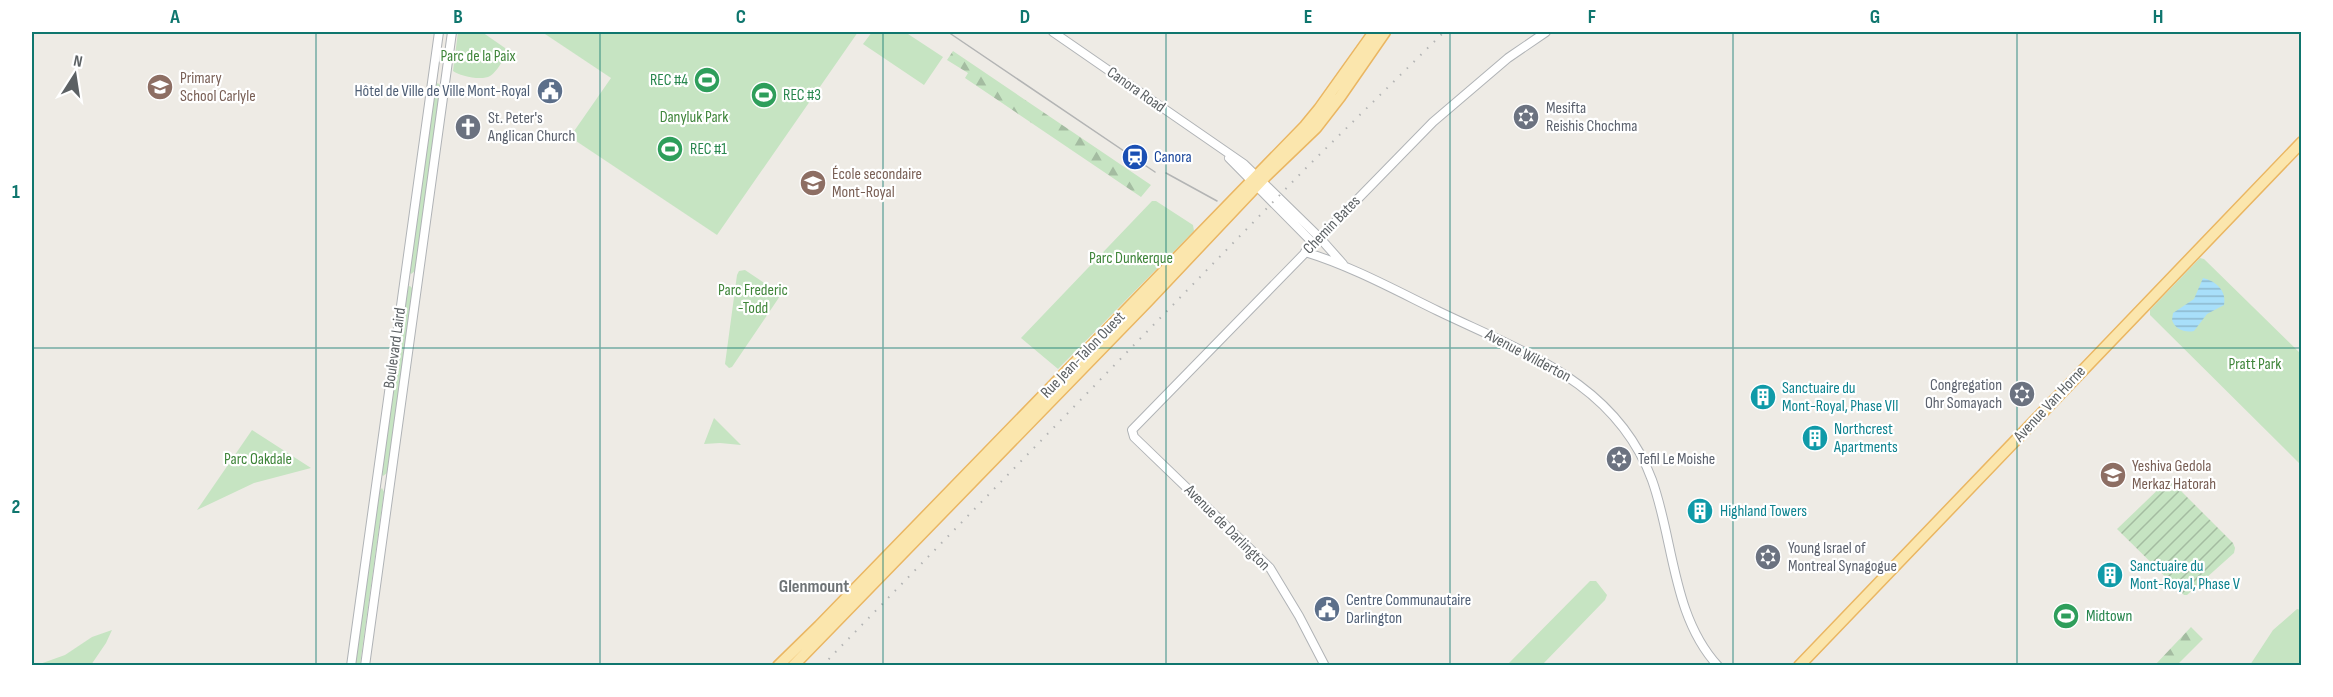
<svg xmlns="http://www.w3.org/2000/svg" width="2333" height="697" font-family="'Sofia Sans Condensed',sans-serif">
<defs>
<pattern id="forest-firs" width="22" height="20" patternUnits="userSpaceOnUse" patternTransform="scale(1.5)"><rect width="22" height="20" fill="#c6e4c2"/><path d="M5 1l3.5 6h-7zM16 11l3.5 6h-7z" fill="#a4bca1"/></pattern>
<pattern id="garden-furrows" width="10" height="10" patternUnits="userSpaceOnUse" patternTransform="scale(1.5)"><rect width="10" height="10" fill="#c6e4c2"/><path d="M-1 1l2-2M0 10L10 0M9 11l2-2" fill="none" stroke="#a4bca1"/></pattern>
<pattern id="water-rules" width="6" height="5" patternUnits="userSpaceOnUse" patternTransform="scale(1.5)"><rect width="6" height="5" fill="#a8dffa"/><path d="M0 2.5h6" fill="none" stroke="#8cb8ce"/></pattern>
</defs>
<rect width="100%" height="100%" fill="#eeebe5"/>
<path fill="#c6e4c2" d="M458,32h24l23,16c2,8 -8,24 -15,28 -8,5 -31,0 -37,-5z
M542,32h316l-141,203 -147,-98 41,-59z
M872,32h33l38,25 -19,28 -61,-41z
M438,83l3,4 -26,184 -4,3 -2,-3 26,-186z
M1152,201h4l37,24 1,6 -136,138 -37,-31z
M2200,258l4,1 97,95v111l-151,-150v-5z
M745,270l33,22 2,4 -48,71 -3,1 -4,-4 12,-89 2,-4z
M410,286l3,3 -26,184 -4,3 -2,-3 26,-186z
M714,418l27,27 -21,-2 -16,1z
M252,430l59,38 -57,15 -57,27z
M382,488l2,4 -24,173 -6,1 25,-175z
M1590,581h6l11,14 -2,5 -63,65h-35z
M2297,609l4,1v55h-51l23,-35z
M112,630l-6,13 -15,22h-54l28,-10 27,-18z"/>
<path fill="url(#forest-firs)" d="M953,51l198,134 -10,12 -176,-119 3,-5 -21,-13z
M2191,627l12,12 -26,26h-22z"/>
<path fill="url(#garden-furrows)" d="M2169,479l64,64 2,5 -1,5 -47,42h-3l-67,-66z"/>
<path fill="url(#water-rules)" d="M2203,278c13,3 24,13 21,27l-17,9 -13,17c-10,2 -19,-2 -22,-11l1,-7 21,-14z"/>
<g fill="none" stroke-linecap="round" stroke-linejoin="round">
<defs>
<path id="minor" d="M1053,32l191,132 75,73 24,27
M1229,158l84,85
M1305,252c46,14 90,38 133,59 85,41 178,71 214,169 22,61 20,136 66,186
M351,666l88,-634
M365,666l87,-634
M1325,666l-26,-50 -29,-48 -136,-131 -2,-7 301,-308 75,-64 38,-26"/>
<path id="major" d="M778,666l41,-40 486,-500 14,-17 55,-77
M793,666l355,-365 118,-125 50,-48 24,-31 45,-65
M1799,666l503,-524"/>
</defs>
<use href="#minor" stroke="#b0b3b6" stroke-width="10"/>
<use href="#major" stroke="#eab662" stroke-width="13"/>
<use href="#minor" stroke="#fff" stroke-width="8"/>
<use href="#major" stroke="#fbe6ad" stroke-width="10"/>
<path stroke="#b3b4b4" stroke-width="1.5" d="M948,32l207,140
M1166,173l51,28"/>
<path stroke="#b3b4b4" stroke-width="2" stroke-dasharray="1.5 8" stroke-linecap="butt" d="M822,666l484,-498 138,-136"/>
</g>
<path fill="none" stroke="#0f766e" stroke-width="1.5" stroke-opacity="0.55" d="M316,32v634M600,32v634M883,32v634M1166,32v634M1450,32v634M1733,32v634M2017,32v634M32,348h2270"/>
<defs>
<symbol id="stadium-disc" viewBox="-11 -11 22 22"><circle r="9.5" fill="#2e9e5b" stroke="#fff"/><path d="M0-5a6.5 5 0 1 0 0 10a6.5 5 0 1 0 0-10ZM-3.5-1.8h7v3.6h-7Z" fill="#fff"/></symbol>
<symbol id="school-disc" viewBox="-11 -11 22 22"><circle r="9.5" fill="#8d6e63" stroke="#fff"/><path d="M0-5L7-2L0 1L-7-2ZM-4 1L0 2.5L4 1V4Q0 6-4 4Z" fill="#fff"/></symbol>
<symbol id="civic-disc" viewBox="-11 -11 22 22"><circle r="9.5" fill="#5c6f8a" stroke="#fff"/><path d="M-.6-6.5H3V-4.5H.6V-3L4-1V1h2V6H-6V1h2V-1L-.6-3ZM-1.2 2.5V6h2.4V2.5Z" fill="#fff"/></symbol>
<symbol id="synagogue-disc" viewBox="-11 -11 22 22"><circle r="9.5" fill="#6b7280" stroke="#fff"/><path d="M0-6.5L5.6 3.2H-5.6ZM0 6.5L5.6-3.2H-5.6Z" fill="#fff"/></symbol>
<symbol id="church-disc" viewBox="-11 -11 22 22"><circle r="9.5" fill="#6b7280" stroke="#fff"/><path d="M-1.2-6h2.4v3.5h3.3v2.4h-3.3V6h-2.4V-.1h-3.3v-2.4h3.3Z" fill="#fff"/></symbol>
<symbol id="station-disc" viewBox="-11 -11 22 22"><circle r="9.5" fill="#1a4fb4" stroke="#fff"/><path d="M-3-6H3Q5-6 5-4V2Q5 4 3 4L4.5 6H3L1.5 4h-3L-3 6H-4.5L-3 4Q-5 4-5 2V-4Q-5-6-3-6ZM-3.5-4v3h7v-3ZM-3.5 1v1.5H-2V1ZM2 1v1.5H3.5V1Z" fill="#fff"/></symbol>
<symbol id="building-disc" viewBox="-11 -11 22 22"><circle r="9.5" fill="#0f9aa8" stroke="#fff"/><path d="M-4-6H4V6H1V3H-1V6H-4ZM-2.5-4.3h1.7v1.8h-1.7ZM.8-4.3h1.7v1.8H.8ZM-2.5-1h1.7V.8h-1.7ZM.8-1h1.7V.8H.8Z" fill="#fff"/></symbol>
</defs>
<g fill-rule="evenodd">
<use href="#stadium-disc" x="692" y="65" width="30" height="30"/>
<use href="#school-disc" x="145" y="72" width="30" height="30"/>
<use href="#civic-disc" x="535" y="76" width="30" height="30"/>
<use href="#stadium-disc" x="749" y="80" width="30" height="30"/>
<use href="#synagogue-disc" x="1511" y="102" width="30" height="30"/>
<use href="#church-disc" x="453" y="112" width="30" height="30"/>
<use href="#stadium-disc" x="655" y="134" width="30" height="30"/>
<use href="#station-disc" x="1120" y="142" width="30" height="30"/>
<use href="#school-disc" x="798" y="168" width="30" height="30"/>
<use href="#synagogue-disc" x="2007" y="379" width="30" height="30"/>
<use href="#building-disc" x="1748" y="382" width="30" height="30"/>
<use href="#building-disc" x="1800" y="423" width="30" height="30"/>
<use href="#synagogue-disc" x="1604" y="444" width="30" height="30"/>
<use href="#school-disc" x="2098" y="460" width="30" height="30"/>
<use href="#building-disc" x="1685" y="496" width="30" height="30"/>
<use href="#synagogue-disc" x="1753" y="542" width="30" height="30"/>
<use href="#building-disc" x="2095" y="560" width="30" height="30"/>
<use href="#civic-disc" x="1312" y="594" width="30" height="30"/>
<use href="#stadium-disc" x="2051" y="601" width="30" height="30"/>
</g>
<g text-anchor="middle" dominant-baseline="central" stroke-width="4.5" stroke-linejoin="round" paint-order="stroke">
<g font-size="16" fill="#3f853a" stroke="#fff">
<text x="478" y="56">Parc de la Paix</text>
<text x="694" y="117">Danyluk Park</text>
<text x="1131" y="258">Parc Dunkerque</text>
<text x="753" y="290">Parc Frederic<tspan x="753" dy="18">-Todd</tspan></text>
<text x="2255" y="364">Pratt Park</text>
<text x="258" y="459">Parc Oakdale</text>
</g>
<g font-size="16" fill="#785e54" stroke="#fff" text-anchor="start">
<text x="180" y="78">Primary<tspan x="180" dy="18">School Carlyle</tspan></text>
<text x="832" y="174">École secondaire<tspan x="832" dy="18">Mont-Royal</tspan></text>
<text x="2132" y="466">Yeshiva Gedola<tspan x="2132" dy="18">Merkaz Hatorah</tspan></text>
</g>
<g font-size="16" fill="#27864d" stroke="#fff" text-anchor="start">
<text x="688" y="80" text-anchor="end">REC #4</text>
<text x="783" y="95">REC #3</text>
<text x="690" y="149">REC #1</text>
<text x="2086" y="616">Midtown</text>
</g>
<g font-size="16" fill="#5c6164" stroke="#fff">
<text transform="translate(1136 90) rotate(35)">Canora Road</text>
<text transform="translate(1332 225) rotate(-46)">Chemin Bates</text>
<text transform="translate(395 348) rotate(-82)">Boulevard Laird</text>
<text transform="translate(1083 355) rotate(-46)">Rue Jean-Talon Ouest</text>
<text transform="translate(1528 356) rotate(28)">Avenue Wilderton</text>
<text transform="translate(2050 404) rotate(-47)">Avenue Van Horne</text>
<text transform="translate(1227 528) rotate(45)">Avenue de Darlington</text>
</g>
<g font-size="16" fill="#4e5e75" stroke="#fff" text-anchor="end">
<text x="530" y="91">Hôtel de Ville de Ville Mont-Royal</text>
<text x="1346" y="600" text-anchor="start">Centre Communautaire<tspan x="1346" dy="18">Darlington</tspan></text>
</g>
<g font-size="16" fill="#5b616d" stroke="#fff" text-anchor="start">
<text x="1546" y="108">Mesifta<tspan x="1546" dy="18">Reishis Chochma</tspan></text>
<text x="488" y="118">St. Peter's<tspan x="488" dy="18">Anglican Church</tspan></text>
<text x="2002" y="385" text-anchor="end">Congregation<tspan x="2002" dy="18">Ohr Somayach</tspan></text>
<text x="1638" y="459">Tefil Le Moishe</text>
<text x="1788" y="548">Young Israel of<tspan x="1788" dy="18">Montreal Synagogue</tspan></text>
</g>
<g font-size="16" fill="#164399" stroke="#fff" text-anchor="start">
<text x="1154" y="157">Canora</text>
</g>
<g font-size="16" fill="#0d838f" stroke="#fff" text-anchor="start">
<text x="1782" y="388">Sanctuaire du<tspan x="1782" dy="18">Mont-Royal, Phase VII</tspan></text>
<text x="1834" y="429">Northcrest<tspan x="1834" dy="18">Apartments</tspan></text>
<text x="1720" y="511">Highland Towers</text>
<text x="2130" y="566">Sanctuaire du<tspan x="2130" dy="18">Mont-Royal, Phase V</tspan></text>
</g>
<g font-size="18" font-weight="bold" fill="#6e7376" stroke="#fff">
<text x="814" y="586">Glenmount</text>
</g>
</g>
<rect width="2333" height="697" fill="none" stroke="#ffffff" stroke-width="66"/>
<g transform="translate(75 75) rotate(12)" stroke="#ffffff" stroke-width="4.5" paint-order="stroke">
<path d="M0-4.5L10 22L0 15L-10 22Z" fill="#5c6164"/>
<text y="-9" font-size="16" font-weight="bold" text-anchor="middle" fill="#5c6164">N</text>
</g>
<rect x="33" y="33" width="2267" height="631" fill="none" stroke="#0f766e" stroke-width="2"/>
<g font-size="20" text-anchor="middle" font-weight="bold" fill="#0f766e">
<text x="175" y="23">A</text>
<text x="458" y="23">B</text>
<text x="741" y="23">C</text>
<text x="1025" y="23">D</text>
<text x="1308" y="23">E</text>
<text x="1592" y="23">F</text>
<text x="1875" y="23">G</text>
<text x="2158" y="23">H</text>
<text x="16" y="198">1</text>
<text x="16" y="513">2</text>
</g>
</svg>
